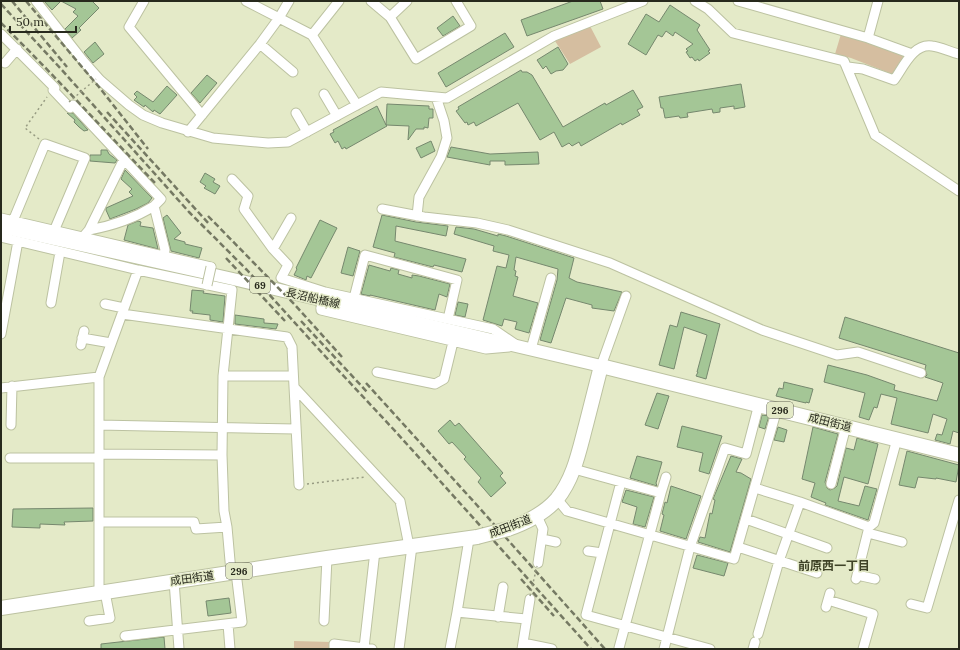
<svg xmlns="http://www.w3.org/2000/svg" width="960" height="650" font-family="Lora,'Noto Sans JP',serif">
<rect width="100%" height="100%" fill="#e4eac8"/>
<path fill="#d5bea0" d="M590,26l11,21 -31,17 -15,-23z
M841,34l26,7 38,13 -13,20 -41,-16 -16,-4z
M294,641l37,1 -1,7h-36z"/>
<path fill="#a4c696" stroke="#76886e" d="M44,1h48l7,7 -20,20 2,2 -9,8 -7,-9 13,-13 -5,-4 3,-3 -15,-8 -9,9z
M573,1h27l3,8 -76,27 -6,-16z
M670,5l30,20 -3,5 13,20 -2,1 2,2 -11,8 -1,-2 -3,2 -3,-4 -2,1 -4,-6 2,-1 -2,-2 7,-5 -18,-12 -2,4 -7,-5 -4,6 -4,-2 -12,20 -18,-11 18,-30 13,8z
M453,16l7,10 -17,10 -6,-8z
M505,33l9,14 -68,40 -8,-14z
M95,42l9,12 -11,9 -9,-11z
M558,47l10,17 -5,6 -7,1 -5,3 -5,-8 -3,3 -6,-9z
M521,70l1,2h5l5,3 31,52 42,-24 1,2 27,-15 10,17 -6,3 3,5 -18,10 -1,-2 -40,23 -2,-4 -7,4 -3,-3 -7,4 -8,-15 -14,8 -22,-37 -42,23 -2,-4 -6,3 -1,-3 -2,1 -9,-12 3,-2 -1,-2z
M207,75l10,8 -17,20 -9,-10z
M741,84l4,23 -11,2v-3l-14,2v4l-7,1 -1,-4 -25,4 1,4 -8,1 -1,-2 -14,2 -2,-10h-2l-2,-11z
M167,86l10,9 -17,19 -6,-4 -1,2 -8,-7 -1,2 -10,-7 3,-3 -3,-3 3,-3 16,11z
M387,104l42,2v3h4v9h-4l-1,10 -4,-1v2h-8l-8,11 1,-14 -23,-1 1,1 -41,23 -1,-2 -3,2 -4,-8 -3,2 -5,-9 4,-2 -1,-2 44,-24 9,19z
M67,113h6l15,17 -4,1 -5,-4 -5,-5 1,-2z
M431,141l4,10 -14,7 -5,-10z
M451,147l39,7 48,-2 1,12 -34,1v-4h-15v4l-43,-8z
M101,150h6l2,4 8,6 -2,3 -25,-2v-6h11z
M125,170l27,28 -4,5 -12,6 -26,10 -4,-9v-2l27,-12 -4,-4 3,-3 -11,-10z
M205,173l10,6 -2,3 7,4 -5,8 -11,-6 2,-2 -6,-4z
M167,215l14,18 -7,6 11,3v2l17,4 -3,10 -28,-7 -8,-33z
M382,215l34,7 32,4 -2,10 -50,-10 -1,15 71,18 -4,13 -28,-7 -1,2 -39,-10 1,-4 -22,-6z
M320,220l17,8 -26,50 -4,-2 -1,4 -12,-5 3,-6 -1,-1z
M138,221l3,1 -1,4 13,2 5,21 -34,-9 4,-15z
M456,227l18,2 24,7v-2l8,2 68,22 -5,20 8,4 45,10 -8,19 -22,-3v-3l-26,-7 -15,45 -11,-3 17,-60 1,-11 -42,-12 -2,13 2,1 -1,5 3,1 -5,19 25,7 -9,30 -14,-4 2,-7 -13,-3 -2,7 -19,-6 14,-54 9,2 3,-13 -16,-4 1,-5 -40,-12z
M348,247l12,4 -7,25 -12,-3z
M369,265l21,6 1,-3 8,2 -1,4 14,4v-3l7,1 31,8 -3,13 -8,-3 -4,16 -65,-15v1l-9,-2z
M192,290l12,1 -1,2 22,3 -2,26 -13,-2v-5l-18,-2 1,-2h-3z
M458,302l10,2 -3,13 -10,-2z
M681,312l39,12 -14,55 -10,-3 2,-4h-1l10,-37 -23,-8 -10,42 -15,-4 11,-40 7,2z
M235,315l29,4v4l14,1 -2,5 -41,-5z
M845,317l114,36v80l-6,-2 -3,13 -15,-4 2,-6 5,1 5,-16 -14,-5 -5,19 -37,-9 6,-26 -16,-4 -4,14 -3,-1 -5,13 -10,-3 6,-24 -41,-11 4,-17 39,10 28,10 -1,5 43,11 6,-18 -18,-6 2,-2 -2,-6 1,-4 -87,-27z
M784,382l29,7 -4,14 -3,-1v1l-30,-7 3,-8 4,1z
M657,393l12,3 -11,33 -13,-4z
M762,415l7,1 -4,13 -6,-2z
M450,420l5,6 4,-3 44,50 -3,3 6,7 -15,14 -13,-15 3,-4 -17,-19 2,-2 -14,-15 -3,2 -11,-13z
M682,426l40,10 -13,38 -10,-3 4,-18 -26,-6z
M778,427l9,3 -3,12 -10,-2z
M813,427l25,7 -13,48 2,6 3,2 5,-2 2,-2 9,-38 8,2 3,-12 21,6 -10,40 -24,-7 -6,24 21,5 6,-20 12,3 -9,31 -43,-15 1,-2 -15,-6 4,-14 -13,-4z
M907,451l52,14 -3,17 -20,-4v1l-18,-2 -3,11 -16,-3z
M637,456l25,6 -6,21 1,3 -27,-8z
M731,456l11,3 -6,13 5,1 10,6 -21,73 -32,-10 2,-5 5,1 5,-25 2,1 3,-14 -2,-1z
M671,486l30,10 -15,43 -26,-8 4,-16 -2,-1 3,-12 2,1z
M626,490l28,7 -9,30 -12,-3 4,-17 -15,-5z
M93,508v13l-29,1 1,3 -25,-1v4l-28,-1 1,-18z
M697,555l31,8 -4,13 -31,-8z
M229,598l2,15 -23,3 -2,-15z
M164,637l1,12h-64v-5z"/>
<g fill="none" stroke-linecap="round" stroke-linejoin="round">
<defs>
<path id="minor" d="M36,1l48,61 16,18 29,25 14,10 19,8 51,15 55,5 20,-1 93,-50 66,6 107,-62 89,-35
M144,1l-15,26 73,88
M246,1l66,34 45,70
M371,1l19,16 26,42 55,-33 -15,-25
M695,1l13,8 25,24 111,28 31,74 84,56
M738,1l130,37 44,16
M390,17l17,-16
M1,34l54,54 -2,2 17,18 3,-3 88,94 -7,7 11,44 -1,6
M312,35l27,-34
M868,38l10,-37
M260,44l33,28
M5,63l12,-14
M848,67l15,2 31,11c9,-12 19,-37 38,-34 9,1 18,6 27,8
M324,94l13,22
M296,113l11,19
M188,132l72,-88 19,-26 10,-17
M232,179l16,17 -4,13 29,40 15,16 -7,13 44,14 168,37 22,15
M382,209l42,8 53,6 31,7 102,33 152,67 75,25 21,-3 63,21
M417,216l2,-19 22,-40 6,-19 -3,-17 -8,-24
M1,218l210,49
M13,221l32,-77 40,14 -31,73
M89,230c22,-4 46,-12 65,-24
M1,237l137,33 94,20 -9,86 -1,79 2,56 3,16 4,45
M83,237l6,-7 35,-71
M273,249l18,-31
M354,298l11,-43 92,25 -9,39
M51,303l9,-51
M105,304l19,4
M321,308v2l165,39 23,-2
M122,314l165,23 5,10 7,138
M1,334l17,-93
M82,338l29,5
M81,345l3,-14
M531,349l20,-71
M601,366l25,-70
M377,372l58,12 9,-5 9,-37
M223,376h70
M1,388l98,-11
M295,388l105,113 9,45
M11,425l1,-39
M99,425l197,4
M99,454l123,1
M10,458h89
M574,469l87,24 -42,155
M621,482l-35,133 124,34
M831,484l15,-58
M755,488l45,14 69,25
M661,493l5,-16
M557,499l10,12 167,48 43,-150
M537,516l6,13 -5,34
M746,519l81,29
M99,522h95l2,7 31,-2
M868,533l34,9
M469,539l-12,73 69,7
M542,539l14,3
M738,547l79,26
M588,551l14,2
M857,575l18,4
M856,579l13,-52 5,-4 23,-84
M174,581l5,68
M99,593v-216l39,-107
M828,600l45,14 -10,35
M911,604l16,4 32,-108
M826,607l4,-14
M498,617l5,-30
M89,621l21,-3 -5,-26
M324,621l3,-63
M228,624l2,25
M758,634l21,-73 21,-59
M125,636l117,-14 -6,-50
M523,643l29,6
M364,648l11,-97
M334,649v-5l38,5
M399,649l13,-103
M450,649l7,-37
M522,649l8,-50
M664,649l26,-102 35,-99 21,6 13,-50
M753,649l2,-7"/>
<path id="major" d="M1,227l232,52 368,87"/>
<path id="highway" d="M508,529c17,-6 36,-15 49,-30 17,-21 22,-48 29,-74 5,-20 10,-39 15,-59l358,89
M1,608l326,-50 150,-21"/>
</defs>
<use href="#minor" stroke="#bcc2a1" stroke-width="11"/>
<use href="#major" stroke="#bcc2a1" stroke-width="14"/>
<use href="#highway" stroke="#bcc2a1" stroke-width="16"/>
<path stroke="#979b82" stroke-width="1.5" stroke-dasharray="2 3" stroke-linecap="butt" d="M39,139l-14,-11 22,-31
M307,484l58,-7"/>
<use href="#minor" stroke="#fff" stroke-width="9"/>
<use href="#major" stroke="#fff" stroke-width="12"/>
<use href="#highway" stroke="#fff" stroke-width="14"/>
<path stroke="#757963" stroke-width="2.5" stroke-dasharray="6 3" stroke-linecap="butt" d="M12,1l55,66
M26,1l73,86 49,62
M1,4l60,65 128,143 58,58 78,86 71,76 195,217
M1,23c53,52 103,107 155,161
M107,112l103,113
M208,216l87,89 47,52
M226,258l59,63
M301,321l67,72
M366,383l109,120 130,146
M521,579l33,37"/>
<defs>
<path id="minor-bridge" d="M207,285l4,-18
M321,308l2,-12"/>
<path id="highway-bridge" d="M477,537l31,-8"/>
</defs>
<use href="#minor-bridge" stroke="#bcc2a1" stroke-width="11" stroke-linecap="butt"/>
<use href="#highway-bridge" stroke="#bcc2a1" stroke-width="16" stroke-linecap="butt"/>
<path stroke="#979b82" stroke-width="1.5" stroke-dasharray="2 3" stroke-linecap="butt" d="M69,102l27,-23
M530,596l7,-30"/>
<use href="#minor-bridge" stroke="#fff" stroke-width="9"/>
<use href="#highway-bridge" stroke="#fff" stroke-width="14"/>
</g>
<g text-anchor="middle" dominant-baseline="central" stroke-width="3" stroke-linejoin="round" paint-order="stroke">
<g fill="#e4eac8" stroke="#606350" stroke-width="1">
<rect x="250" y="277" width="20" height="16" rx="3"/>
<rect x="767" y="402" width="26" height="16" rx="3"/>
<rect x="226" y="563" width="26" height="16" rx="3"/>
</g>
<g font-size="10" font-weight="bold" fill="#27291d">
<text x="260" y="285">69</text>
<text x="780" y="410">296</text>
<text x="239" y="571">296</text>
</g>
<g font-size="11" fill="#27291d" stroke="#e4eac8">
<text transform="translate(313 298) rotate(13)">長沼船橋線</text>
<text transform="translate(830 422) rotate(14)">成田街道</text>
<text transform="translate(510 526) rotate(-21)">成田街道</text>
<text transform="translate(192 578) rotate(-8)">成田街道</text>
</g>
<g font-size="12" font-weight="bold" fill="#3f4327" stroke="#e4eac8">
<text x="834" y="565">前原西一丁目</text>
</g>
</g>
<rect width="960" height="650" fill="none" stroke="#27291d" stroke-width="4"/>
<path d="M10 26v6h66v-6" fill="none" stroke="#27291d" stroke-width="2"/>
<text x="16" y="26" font-size="12" fill="#27291d" stroke="#e4eac8" stroke-width="3" paint-order="stroke">50 m</text>
</svg>
